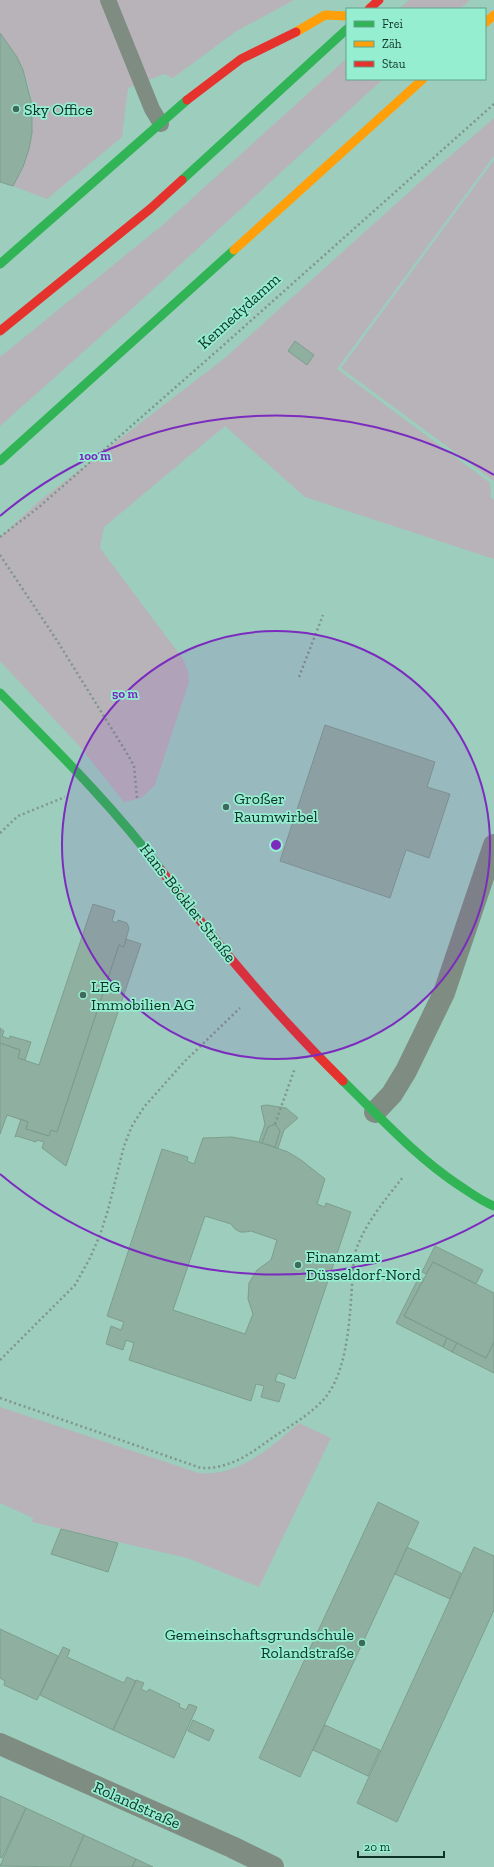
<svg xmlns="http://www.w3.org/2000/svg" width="494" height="1867" font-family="'Zilla Slab',serif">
<rect width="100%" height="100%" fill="#9dcdbd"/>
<path fill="#b8b3b8" d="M0,0h294l-59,32 -62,46 -9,-4 -36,14 -6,49 -75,62 -34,-13c22,-35 26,-81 9,-118 -4,-9 -9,-17 -14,-24 -2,-3 -6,-7 -8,-10 0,-7 0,-26 0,-34z
M409,0h61l-10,9h-61z
M347,58v21h36l-247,226 -136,121v-69l165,-134z
M494,118v38l-157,213 153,114 1,15 3,2v59l-189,-62 -80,-71 -121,101 -4,21 83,111 5,12 1,11 -34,103 -14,13 -17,4 -43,-54 -81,-87v-124l38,-35 188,-145 193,-174z
M494,160v321l-153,-113z
M0,1407l199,66c39,4 73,-26 100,-50l32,15 -72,149 -72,-29 -155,-36 1,-4 -33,-15z"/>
<path fill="#8fb0a0" stroke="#7d9e8e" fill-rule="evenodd" d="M0,33l17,24 6,13 9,35v28l-3,16 -6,18 -10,19 -13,-4z
M295,341l19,14 -7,10 -19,-14z
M325,725l110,37 -8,25 23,7 -21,64 -23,-8 -16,48 -110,-37z
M93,904l22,7 -3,10 5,2 1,-3 9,3 2,5 -5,19 -5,-2 -62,187 -6,-2 -2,6 -23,-7 2,-7 -21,-7 -7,19v-91l20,7 -2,8 21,7z
M126,939l15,5 -75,222 -24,-18 2,-6 -7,-2 -1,2 -19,-6 -2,1 6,-18 7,3 -2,7 23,7 2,-6 6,2 62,-187 5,2z
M0,1028l4,3 -2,5 7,3 1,-3 21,6 -6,18 -7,-2 2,-8 -20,-7z
M267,1105l19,3 12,10 -14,12 -6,18 -3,-1 5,-16 -5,-7 -7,3 -6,16 -3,-1 6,-18 -4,-18z
M275,1124l5,7 -5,16 -13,-4 6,-16z
M232,1137l27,5 29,10 13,8 24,19 -8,25 8,3 1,-4 25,9 -56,167 -17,-6 -3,8 10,3 -6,18 -18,-5 3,-11 -8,-2 -5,17 -122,-41 5,-17 -8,-3 -3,10 -17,-6 5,-18 10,4 3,-8 -17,-6 55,-167 26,8 -1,4 7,3 9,-26zM205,1216l26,8 4,5 5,3h5l6,-1 26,9 -6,20 -14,10 -8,13 -1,16 5,15 -8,20 -72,-24z
M435,1246l48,24 -7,14 -43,-22 -7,12 -4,-2z
M433,1262l61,31v49l-8,16 -82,-42z
M419,1277l5,2 -20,37 43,22 -4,9 -47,-24z
M447,1338l10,5 -5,9 -9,-5z
M494,1342v31l-42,-21 5,-9 29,15z
M378,1502l41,20 -119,255 -41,-19z
M61,1529l57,14 -10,29 -57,-18z
M407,1547l54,26 -11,26 -55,-25z
M474,1547l20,9v54l-97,212 -40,-19z
M0,1629l58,27 -21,44 -33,-15 1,-4 -5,-3z
M63,1647l7,3 -3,7 57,26 3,-6 9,4 -23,49 -73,-35z
M136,1680l8,3 -3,6 6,3 2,-3 31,15 -1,3 7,3 3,-6 8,3 -23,51 -61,-28z
M193,1720l21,10 -5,11 -21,-10z
M325,1725l55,25 -12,26 -55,-26z
M0,1796l26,12 -24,50 -2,-1z
M26,1808l58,27 -14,32 -70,-1z
M84,1835l52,24 -4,8h-62z
M136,1859l17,8h-21z"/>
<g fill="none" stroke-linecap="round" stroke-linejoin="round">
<path stroke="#80958a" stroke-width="2.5" stroke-dasharray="2 3" stroke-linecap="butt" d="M0,537l39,-30 179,-157 276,-246
M0,555l56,84 72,116 6,11 3,32
M299,677l24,-62
M0,833l18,-17 47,-19
M275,1124l20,-56
M0,1360l75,-75 15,-27 10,-23 8,-25 16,-64 8,-20 12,-19 40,-45 56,-54
M0,1398l201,70c29,1 49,-14 71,-30 18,-12 39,-24 53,-40 27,-33 25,-100 29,-141 7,-29 31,-57 49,-80"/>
<path stroke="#7f8c82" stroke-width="16" d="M108,0l44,109 9,15"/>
<path stroke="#7f8c82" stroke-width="22" d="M375,1112l17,-18 14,-23 38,-78 50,-148
M0,1744l232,103 41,20"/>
<path stroke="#30b455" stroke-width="9" d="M182,180l165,-151
M0,264l187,-164
M0,461l234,-211
M0,693c56,57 113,113 161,177
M343,1081c38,37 73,76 117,105 11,7 21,15 34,20"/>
<path stroke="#ff9f0a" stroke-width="9" d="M485,23l9,-8
M296,32l29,-17 22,1
M234,250l189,-171"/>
<path stroke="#e5322d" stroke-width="9" d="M369,9l10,-9
M187,100l54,-41 55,-27
M0,331l150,-122 32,-29
M161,870c56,75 116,146 182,211"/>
</g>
<circle cx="276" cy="845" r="214" fill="#7b2cbf" fill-opacity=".12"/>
<g fill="none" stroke="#7b2cbf" stroke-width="2">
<circle cx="276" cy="845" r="214"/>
<path d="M494 1215A429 429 0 0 1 0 1174M0 516A429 429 0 0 1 494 475"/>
</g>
<g fill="#3f695d" stroke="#96eed1" stroke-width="1.5">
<circle cx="16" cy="109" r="4"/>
<circle cx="226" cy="807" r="4"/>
<circle cx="83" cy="995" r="4"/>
<circle cx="298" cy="1265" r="4"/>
<circle cx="362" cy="1643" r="4"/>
</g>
<g text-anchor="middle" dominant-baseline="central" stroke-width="3.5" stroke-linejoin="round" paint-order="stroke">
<g font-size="16" fill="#0d3329" stroke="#96eed1" text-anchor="start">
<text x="24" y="109">Sky Office</text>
<text x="234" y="798">Großer<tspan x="234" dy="18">Raumwirbel</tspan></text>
<text x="91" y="986">LEG<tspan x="91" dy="18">Immobilien AG</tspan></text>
<text x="306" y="1256">Finanzamt<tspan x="306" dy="18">Düsseldorf-Nord</tspan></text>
<text x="354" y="1634" text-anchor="end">Gemeinschaftsgrundschule<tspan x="354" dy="18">Rolandstraße</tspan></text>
</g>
<g font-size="16" fill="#0d3329" stroke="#96eed1">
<text transform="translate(239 311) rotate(-42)">Kennedydamm</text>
<text transform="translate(188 903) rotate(52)">Hans-Böckler-Straße</text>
<text transform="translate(137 1805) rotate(24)">Rolandstraße</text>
</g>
</g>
<circle cx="276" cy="845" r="6" fill="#7b2cbf" stroke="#96eed1" stroke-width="2"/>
<g font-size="12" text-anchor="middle" font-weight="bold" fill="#7b2cbf" stroke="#96eed1" stroke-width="3.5" stroke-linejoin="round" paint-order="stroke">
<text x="95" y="460">100 m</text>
<text x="125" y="698">50 m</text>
</g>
<rect x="346" y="8" width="140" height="72" fill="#96eed1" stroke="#5fa38e"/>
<rect x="354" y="21" width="20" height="6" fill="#30b455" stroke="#5fa38e"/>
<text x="382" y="28" font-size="12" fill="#0d3329">Frei</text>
<rect x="354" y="41" width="20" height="6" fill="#ff9f0a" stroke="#5fa38e"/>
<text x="382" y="48" font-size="12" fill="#0d3329">Zäh</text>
<rect x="354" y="61" width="20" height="6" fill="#e5322d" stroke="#5fa38e"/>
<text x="382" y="68" font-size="12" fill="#0d3329">Stau</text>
<path d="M358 1851v6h86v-6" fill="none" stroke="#0d3329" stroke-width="2"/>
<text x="364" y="1851" font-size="12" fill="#0d3329" stroke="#96eed1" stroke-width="3" paint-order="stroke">20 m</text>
</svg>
